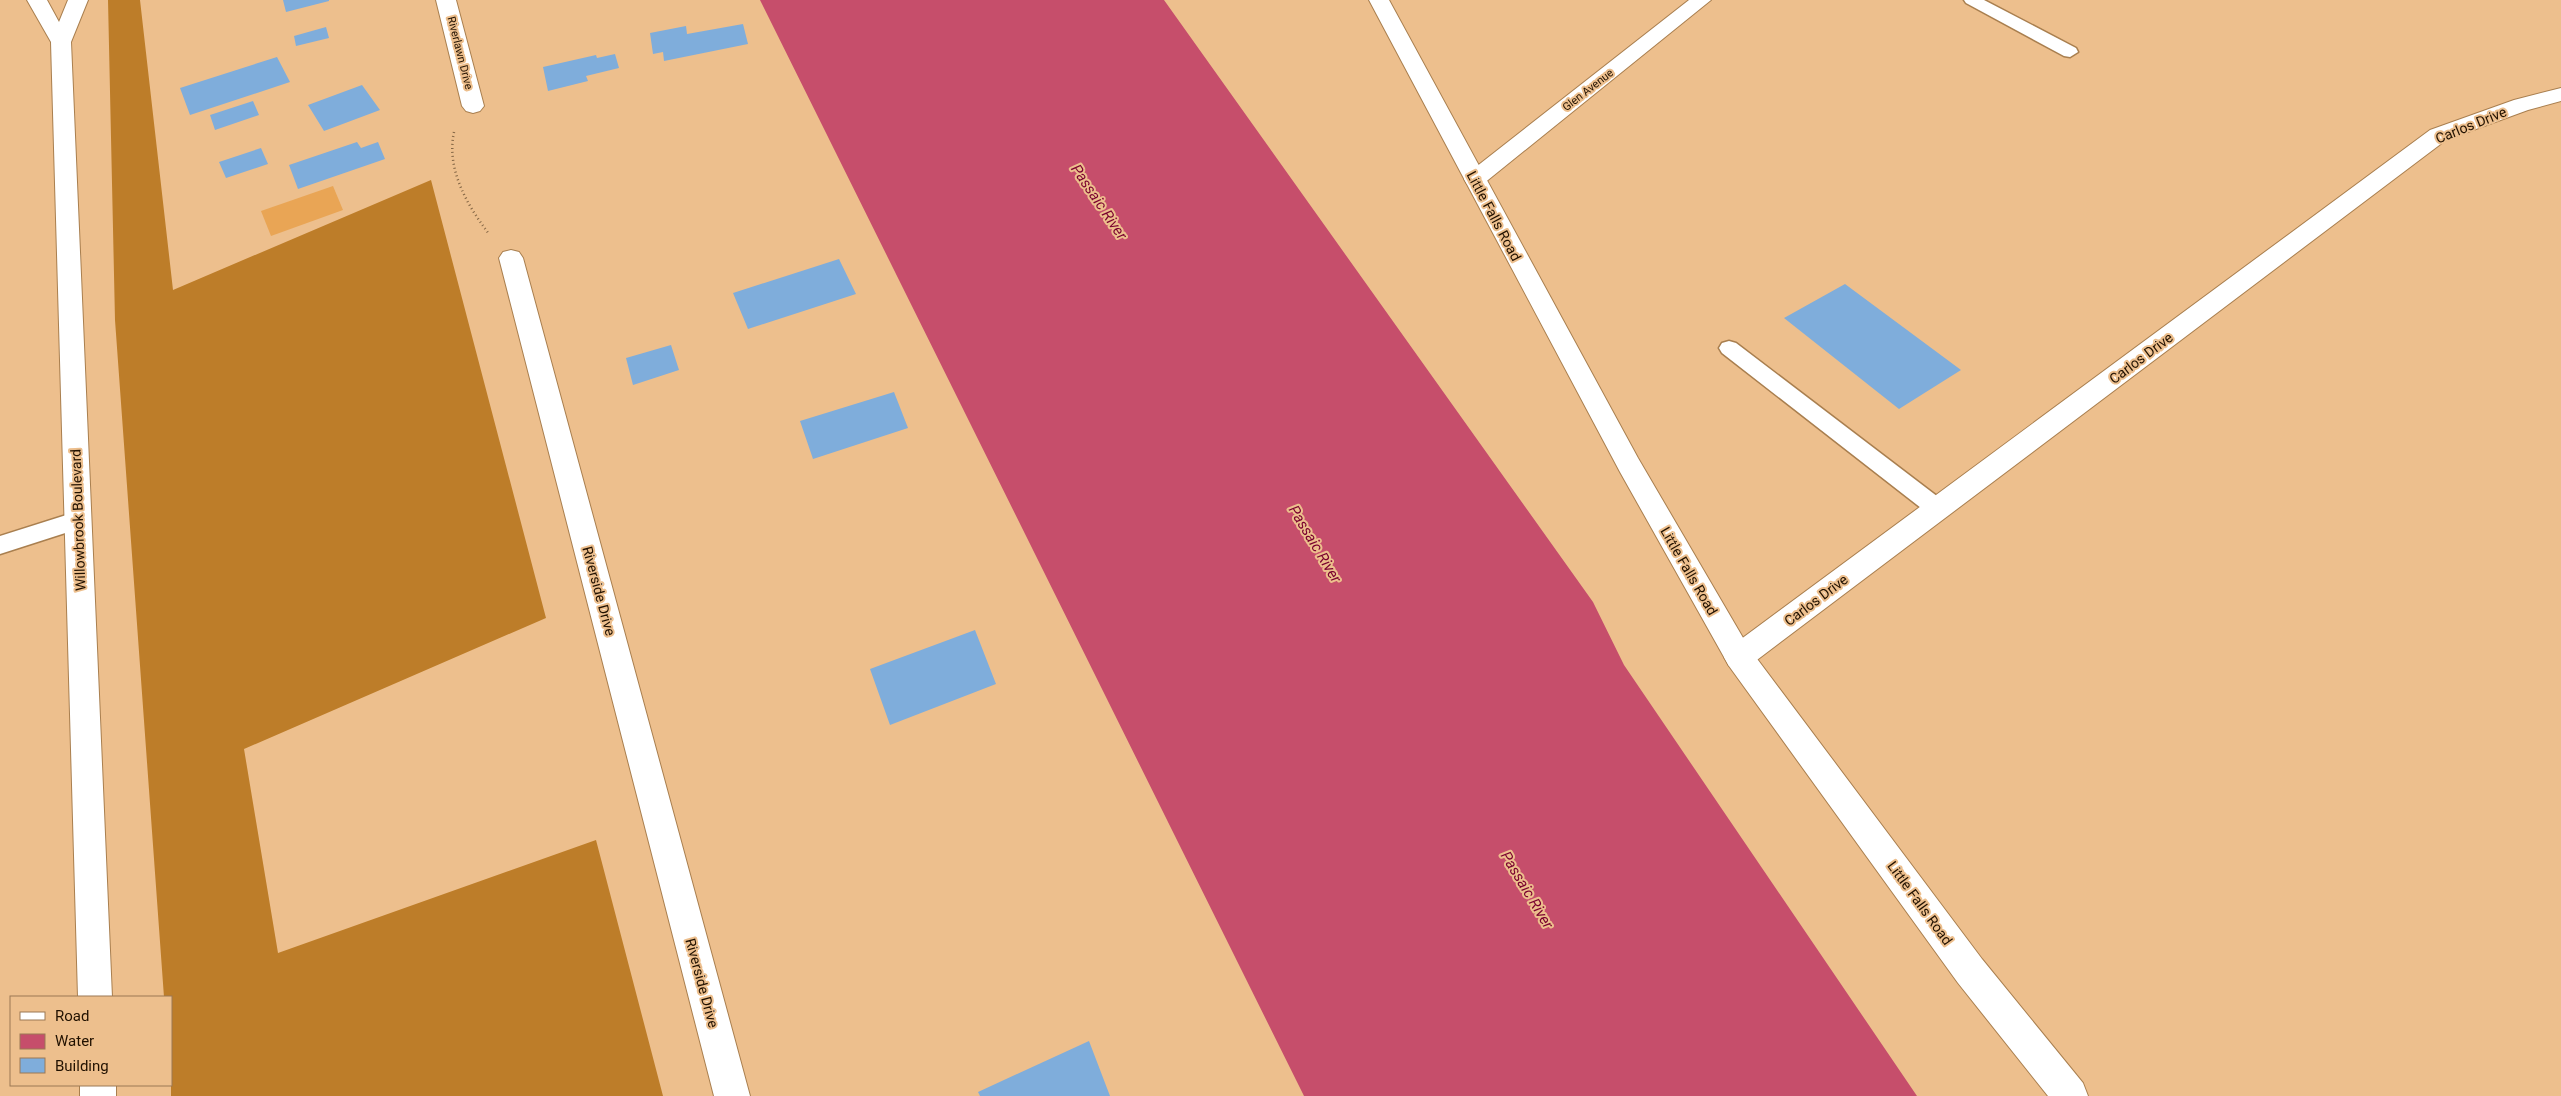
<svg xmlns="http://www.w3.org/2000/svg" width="2561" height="1096" font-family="Roboto,sans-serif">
<rect width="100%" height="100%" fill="#edbf8d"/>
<path fill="#e9a555" d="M333,186l10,24 -72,26 -10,-25z"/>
<path fill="#bd7d29" d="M108,0h32l33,290 258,-110 115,438 -302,131 34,204 318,-113 67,256h-492v-99h-7l-49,-677z"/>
<path fill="#c64e6b" d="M760,0h404l429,602 31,63 293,431h-613z"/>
<path fill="#7faddb" d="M283,0h46v1l-43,11z
M743,24l5,20 -84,17 -1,-9 -10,2 -3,-21 36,-7 1,8z
M326,27l3,11 -33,8 -2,-10z
M615,54l4,14 -33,8 2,5 -40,10 -5,-24 53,-12 1,3z
M277,57l13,25 -100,33 -10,-27z
M362,85l18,25 -56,21 -16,-26z
M253,101l6,14 -44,15 -5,-15z
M357,142l4,6 17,-6 7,17 -87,30 -9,-24z
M261,148l7,16 -42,14 -7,-16z
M839,259l17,35 -108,35 -15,-36z
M1845,284l116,86 -62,39 -115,-91z
M671,345l8,25 -46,15 -7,-27z
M894,392l14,36 -95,31 -13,-38z
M975,630l21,54 -106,41 -20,-56z
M1089,1041l21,55h-130l-2,-4z"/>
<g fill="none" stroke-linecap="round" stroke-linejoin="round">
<defs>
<path id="lane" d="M1964,0h20l92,48 2,4 -8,5 -6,-1 -98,-53z
M1729,341l7,2 210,160 3,6 -3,6 -8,3 -8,-3 -208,-162 -3,-5 3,-5z
M79,511l8,3 3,6 -3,6 -87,28v-18z"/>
<path id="street" d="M27,0h20l12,22 9,-22h20l-17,42 41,955h-34l-27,-955z
M436,0h20l28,106 -4,5 -7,2 -7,-2 -4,-5z
M1689,0h22l-228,184 -8,2 -8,-2 -3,-5 3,-5z
M2561,88v13l-33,9 -82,30 -697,526 -10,3 -10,-3 -5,-9 5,-9 701,-518 84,-30z
M511,250l8,2 4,6 227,838h-36l-215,-838 4,-6z
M80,1085h36v11h-36z"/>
<path id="secondary" d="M1369,0h20l249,458 111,190 233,311 101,124 5,13h-40l-90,-113 -229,-317 -109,-194z"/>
</defs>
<use href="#lane" stroke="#a97f4f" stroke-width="3"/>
<use href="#street" stroke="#a97f4f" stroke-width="2"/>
<use href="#secondary" stroke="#a97f4f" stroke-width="2"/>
<path stroke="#846645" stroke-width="2.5" stroke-dasharray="1 3" stroke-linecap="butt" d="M454,132c-8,37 13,73 35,102"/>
<use href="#lane" fill="#fff" fill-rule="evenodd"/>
<use href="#street" fill="#fff" fill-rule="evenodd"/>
<use href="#secondary" fill="#fff" fill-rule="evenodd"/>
</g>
<g text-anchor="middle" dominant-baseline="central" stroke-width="4" stroke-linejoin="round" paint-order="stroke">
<g font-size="11" fill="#211100" stroke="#edbf8d">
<text transform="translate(460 53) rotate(76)">Riverlawn Drive</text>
<text transform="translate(1588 90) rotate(-38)">Glen Avenue</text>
</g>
<g font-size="14" fill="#211100" stroke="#edbf8d">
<text transform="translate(2471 125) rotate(-22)">Carlos Drive</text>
<text transform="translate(1494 216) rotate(62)">Little Falls Road</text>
<text transform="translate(2141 358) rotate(-37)">Carlos Drive</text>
<text transform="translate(78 520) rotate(-92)">Willowbrook Boulevard</text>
<text transform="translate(1689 571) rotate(60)">Little Falls Road</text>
<text transform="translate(599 591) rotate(75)">Riverside Drive</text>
<text transform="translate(1816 600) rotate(-37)">Carlos Drive</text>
<text transform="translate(1920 903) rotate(54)">Little Falls Road</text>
<text transform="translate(702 983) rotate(75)">Riverside Drive</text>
</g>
<g font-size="15" font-style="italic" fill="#79002f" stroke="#edbf8d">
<text transform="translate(1099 202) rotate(56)">Passaic River</text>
<text transform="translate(1315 544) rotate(59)">Passaic River</text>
<text transform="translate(1527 890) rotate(59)">Passaic River</text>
</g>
</g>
<rect x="10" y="996" width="162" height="90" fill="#edbf8d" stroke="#9b7955"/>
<rect x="20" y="1012" width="25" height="8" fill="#ffffff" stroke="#9b7955"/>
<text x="55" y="1021" font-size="15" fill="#211100">Road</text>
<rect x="20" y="1034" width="25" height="15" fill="#c64e6b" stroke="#9b7955"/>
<text x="55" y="1046" font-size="15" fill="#211100">Water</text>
<rect x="20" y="1058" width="25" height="15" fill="#7faddb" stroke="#9b7955"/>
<text x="55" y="1071" font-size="15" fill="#211100">Building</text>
</svg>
